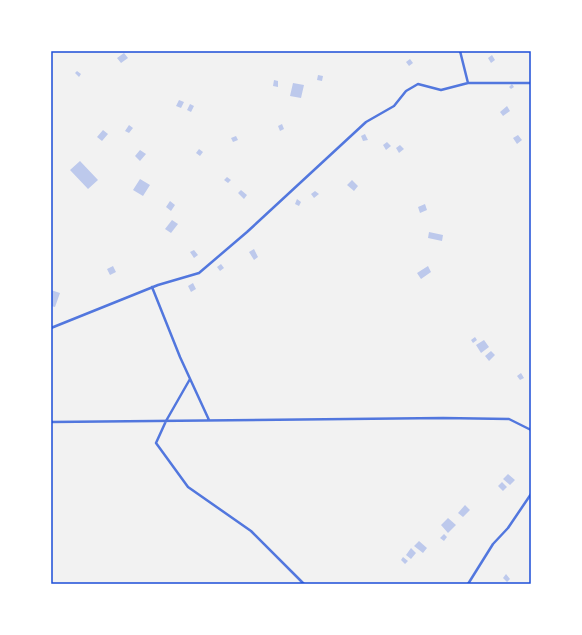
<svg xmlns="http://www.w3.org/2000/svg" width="582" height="635" font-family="Roboto,sans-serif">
<rect width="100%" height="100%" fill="#f2f2f2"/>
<path fill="#bdc9ec" d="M124,53l4,5 -7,5 -4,-5z
M492,55l3,5 -4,3 -3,-5z
M410,59l3,4 -4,3 -3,-4z
M77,71l4,3 -2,3 -4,-4z
M318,75l5,1 -1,5 -5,-1z
M274,80l4,1v6l-5,-1z
M293,83l11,2 -3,13 -11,-2z
M512,84l2,3 -3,2 -2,-2z
M179,100l5,2 -3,6 -5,-2z
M190,104l4,2 -3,6 -4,-2z
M507,106l3,5 -7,5 -3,-4z
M282,124l2,5 -4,2 -2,-5z
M129,125l4,3 -4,5 -4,-2z
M103,130l5,4 -6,7 -5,-4z
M365,134l3,6 -5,1 -2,-5z
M518,135l4,5 -5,4 -4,-6z
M236,136l2,4 -5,2 -2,-4z
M387,142l4,4 -5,4 -3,-5z
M400,145l4,4 -5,4 -3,-5z
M199,149l4,3 -3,4 -4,-3z
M140,150l6,4 -6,7 -5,-5z
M80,161l18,19 -10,9 -18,-19z
M227,177l4,3 -3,3 -4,-3z
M140,179l10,6 -7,11 -10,-6z
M352,180l6,6 -4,5 -7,-6z
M241,190l6,5 -3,4 -6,-6z
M315,191l4,3 -5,4 -3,-4z
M297,199l4,3 -2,4 -4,-2z
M170,201l5,4 -4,6 -5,-4z
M425,204l2,6 -7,3 -2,-6z
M172,220l6,4 -7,9 -6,-4z
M429,232l14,3 -1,6 -14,-3z
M254,249l4,8 -4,3 -5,-8z
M194,250l4,5 -4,3 -4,-6z
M221,264l3,4 -4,3 -3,-4z
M113,266l3,6 -6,3 -3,-6z
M428,266l3,6 -10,7 -4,-6z
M193,283l3,6 -5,3 -3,-6z
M51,290l9,3 -5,14 -4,-1z
M475,337l2,3 -4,3 -2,-3z
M484,340l5,7 -8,6 -5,-8z
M491,351l4,4 -6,6 -4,-5z
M521,373l3,5 -4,2 -3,-4z
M508,474l7,6 -5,5 -7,-6z
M502,482l5,5 -4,4 -5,-5z
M465,505l5,5 -7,7 -5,-4z
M448,518l8,7 -8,8 -7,-8z
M444,534l3,3 -3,4 -4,-3z
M419,541l8,7 -4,5 -9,-7z
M411,548l5,5 -5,6 -5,-4z
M403,557l5,4 -3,3 -4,-4z
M506,574l4,5 -3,3 -4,-4z"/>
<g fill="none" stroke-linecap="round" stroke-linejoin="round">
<path stroke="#5277de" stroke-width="2.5" d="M460,51l8,32h63
M152,287l28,70 29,63
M51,328l107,-43 41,-12 48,-41 119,-110 28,-16 12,-15 12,-7 23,6 27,-7
M190,379l-24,42 -10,22 32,44 63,44 53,53
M51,422l392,-4 66,1 22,11
M468,584l25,-40 15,-16 23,-34"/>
</g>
<rect width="582" height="635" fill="none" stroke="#ffffff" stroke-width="104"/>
<rect x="52" y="52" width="478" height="531" fill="none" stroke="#1d4ed8" stroke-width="1.5"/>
</svg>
